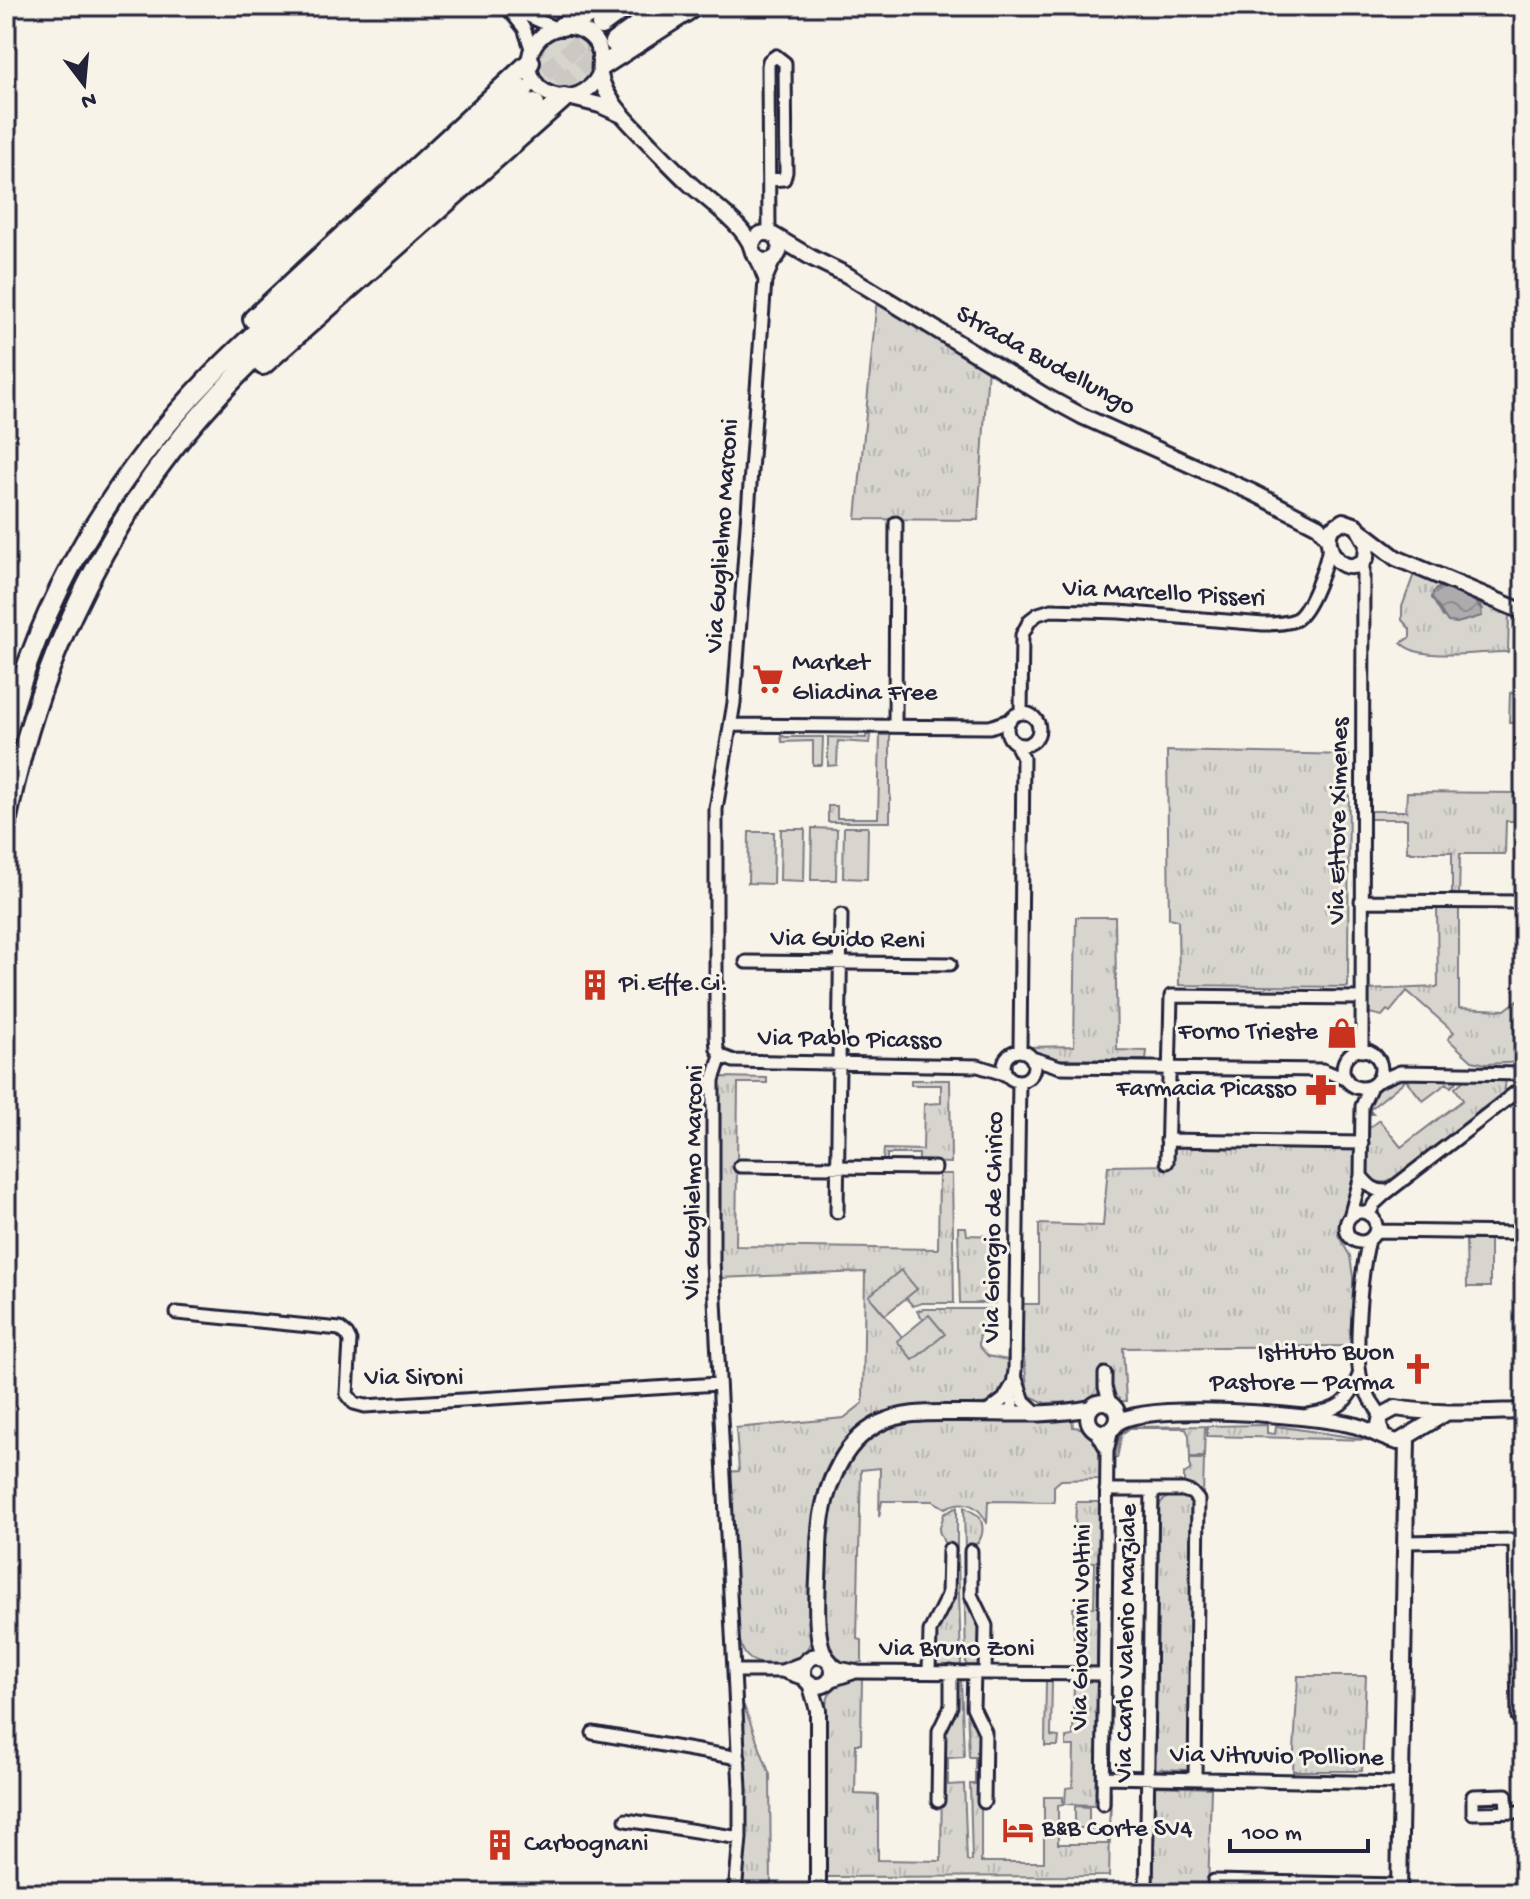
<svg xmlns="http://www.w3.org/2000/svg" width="1530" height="1899" font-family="'Gochi Hand',sans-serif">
<defs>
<pattern id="grass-tufts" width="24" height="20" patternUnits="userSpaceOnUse" patternTransform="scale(2)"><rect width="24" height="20" fill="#d8d5cf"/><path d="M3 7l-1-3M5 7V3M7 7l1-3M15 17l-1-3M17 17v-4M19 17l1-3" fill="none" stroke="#b9b7b3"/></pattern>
<pattern id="water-waves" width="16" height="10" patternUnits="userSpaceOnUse" patternTransform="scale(2)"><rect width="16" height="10" fill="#aeabad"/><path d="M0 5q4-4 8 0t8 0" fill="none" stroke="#8d8b8e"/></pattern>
</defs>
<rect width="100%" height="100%" fill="#f7f3e8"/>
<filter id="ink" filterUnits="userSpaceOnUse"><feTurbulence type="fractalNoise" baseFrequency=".0125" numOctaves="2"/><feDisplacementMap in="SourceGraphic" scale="16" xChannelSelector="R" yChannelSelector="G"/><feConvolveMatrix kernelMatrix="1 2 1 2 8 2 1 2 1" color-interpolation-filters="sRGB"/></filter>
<g filter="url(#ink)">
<path fill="url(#grass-tufts)" stroke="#7d7c85" stroke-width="2" d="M536 62a30 30 0 1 1 60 0a30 30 0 1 1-60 0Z
M877,298l111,68 -10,154 -122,-1z
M1414,574l27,13 -5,2 -4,9 11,19 40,-8 -4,-6 30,12 -1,37c-25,-1 -88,11 -107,-9l9,-6v-8l-8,-9v-13z
M1510,693l14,1v29h-15z
M781,735l4,2h38l-1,28h-9v-24l-31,1z
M866,735h4l-1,8 -31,-2 -1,24 -9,1v-29l38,1z
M880,735h10v87h-62v-16h9v12h41z
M1167,751l182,4 -1,232 -169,-2 -1,-65 -9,-2z
M1407,792l110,1v21l7,1v6h-18l-1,33h-45l-1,43h-7v-45h-45v-33h-40v-8h39z
M1437,907h22v101l46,2 19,-15v67l-38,2 -14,-3 -24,-22 6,-7 -47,-41 -17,21 -3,-2 -5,6 -17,-4v-22l73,-3z
M1076,917h39l2,133 30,1 -1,9 -107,-1 -8,-12 43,-1z
M720,1077l47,1v5h-29l-2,163 202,3 1,-75h13l2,129h-32l-9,3 -7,-8 10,-9 -46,8 32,40 -4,5 31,-26 -5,4 -7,-9 6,-2h70v7l-13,12 -1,18 9,10 20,4c0,14 1,30 -12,39 -9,7 -24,5 -35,5 -57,1 -101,2 -131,58 -30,55 -17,121 -20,181 -8,21 -40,27 -58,17 -9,-5 -11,-15 -13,-23l-3,-1 -6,-109c2,-18 -3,-36 -4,-55l13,-1 -3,-43 108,-10 19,-15 2,-131 -146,6 -2,-192z
M1384,1079h73v2l-6,6 -4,-4 -24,18 -17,-21 -37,30 4,4h-4l-2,-2 1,-15z
M1506,1079l-2,16 -110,87c-13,1 -20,1 -29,-9l3,-44 11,-9 22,27 62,-47 -8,-12 9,-8z
M911,1080h39l1,83 -32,-1v-8h-32v8h-4l1,-13 39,1 1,-46 17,-1v-18h-30z
M1172,1145l184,3 -1,33 -17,54 12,21 3,21 -1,69 -229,2 3,53 -81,2 -17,-8 -5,-47v-44h16v-80l64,2 5,-60 64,-1z
M958,1227h8l1,8 29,1 -1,67h-35z
M1072,1417l1,10c30,2 27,29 27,52l-39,1 -7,6v16l-66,-1 -1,23c-7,-19 -23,-26 -42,-16l-12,-7h-51l-3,16 1,-49 -19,2 -4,169 5,1v22l-5,1 -1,3h-9l-14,-7 -9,-19v-101l7,-43 21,-43 23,-22 29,-11z
M1267,1425v8l8,1 1,-8 95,14 -164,-4v-10z
M1205,1426l-1,31h-14l-1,-22 -4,-7h-55l-8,6 -5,24h-3l6,-23 8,-8z
M1190,1459h14l-1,36 -19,-12v-9l6,-4z
M1171,1495l16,1 6,7 -3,267 -35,-1 4,-261 2,-6z
M1076,1502h24l-3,165 -22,-1 -2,-58 21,-1 1,-45h-21z
M957,1507v44l-12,-6 -6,-14 5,-17z
M964,1507l15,9c8,16 2,29 -14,35z
M952,1554l6,1 3,110h-28l1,-34z
M964,1555h3l15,73v37h-16z
M1298,1676h68l-4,95h-69z
M851,1678h11l-1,66h-5l-1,50 23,1v65l63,1 1,-88h6v12l16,-1 3,77h5l-2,-77h5v-12h6v90h63v-65h19v7l-5,1v39h50l3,-53 -2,85 -286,1v-164c8,-19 3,-28 28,-35z
M955,1679h6l3,78 -16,1v12h-6l1,-38z
M966,1679h4l11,53v37h-6v-12h-6z
M1046,1680h6l-1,56 8,1 -1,9h-13z
M1074,1680l24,2 -1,123 -32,-1 1,-16 7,-1 1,-41h-8v-9l7,-1z
M739,1706h5l26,69 1,118h-33z
M1154,1786l57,2 -3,105h-55z
M1075,1806l14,1v18l9,1 -3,10 -4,1v-9h-18l-1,9 -6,-3 -1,-9h10z"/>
<path fill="#d8d5cf" stroke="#7d7c85" stroke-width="2" d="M844,827h24l-1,52 -24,-1z
M812,828l25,1 -1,51h-25z
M781,829h24l-1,52 -24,-1z
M749,832h25l-1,52 -25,-1z
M1466,1240h24v47h-23z
M901,1270l16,19 -32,26 -16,-19z
M929,1315l16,19 -32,26 -16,-19z"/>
<path fill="url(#water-waves)" stroke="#76747f" stroke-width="2" d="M1441,587c14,6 42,11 41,29l-25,7 -9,-1 -16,-24 1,-6z"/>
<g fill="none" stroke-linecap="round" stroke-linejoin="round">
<path stroke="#ccc9c5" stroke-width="18" stroke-dasharray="18 9" stroke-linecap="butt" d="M524,90l77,-65
M537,102l75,-59"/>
<defs>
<path id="minor" d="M506,6l18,22 8,23
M515,10l40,18
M769,233l-1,-167 1,-5 7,-5 9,7 1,109 -2,7 -15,1
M765,281l9,-21
M1021,713l1,-78 8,-15 8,-6 13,-4 68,2 144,12c10,0 22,0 32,-4 15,-8 32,-57 34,-74
M1007 729a16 16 0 1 1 32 0a16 16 0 1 1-32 0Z
M732,725l258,2 20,-7
M895,726l1,-203
M1016,744l7,14 -3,292
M1361,901l163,1
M746,962l204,2
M1343 1069a19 19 0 1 1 38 0a19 19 0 1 1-38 0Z
M1004 1066a15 15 0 1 1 30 0a15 15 0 1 1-30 0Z
M1362,1051l1,-489
M721,1056l13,5 244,5 29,9
M1032,1058l28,9 263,3 24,10
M1378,1081l22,-9 124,2
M1167,1140l195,3
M1167,1162l4,-166 189,2
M740,1166l195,2
M1361,1176c8,10 14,16 27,15
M1346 1227a15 15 0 1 1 30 0a15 15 0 1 1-30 0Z
M837,1212l4,-297
M1369,1215l5,-11 11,-10 139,-108
M1350,1217l11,-41 1,-70 9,-20
M1376,1231l148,2
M1369,1240c-8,30 -16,115 -7,143 4,12 13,22 19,33
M177,1313l163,16 7,6 3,6 -3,53 7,9 11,3 353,-22
M1105,1374v13l5,16
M1016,1379l8,22 12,11
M1014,1412l-3,-15 4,-26 4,-290
M986,1413l18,-14 7,-12
M1308,1415c31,-5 41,-12 51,-40
M1095,1429l12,21
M1106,1490h77l9,3 6,7 -3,279
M1405,1542l110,-2 3,177h6
M971,1551v44l15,31 -1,47
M830,1662l9,6 19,4 247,2
M734,1671h48l26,-10
M782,1671l25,9
M929,1672l1,-41 18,-36 1,-45
M974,1673l-1,34 12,25 -1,70
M829,1681l24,-8
M593,1733l146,25
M1104,1777l297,6
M938,1801l1,-70 12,-25v-34
M1103,1804l4,-353 5,-22
M1507,1812l-1,-17 -33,1v17l51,-1
M626,1820l114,18
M1214,1881l185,4
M735,1893l5,-55v-49l-27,-528v-181l8,-24 -4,-7 -1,-13v-227l18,-106 31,-423 -9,-23
M1146,1893l6,-403"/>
<path id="tertiary" d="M600,74c-21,42 -82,22 -69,-22 9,-27 46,-35 64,-11 9,12 3,21 5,34 5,26 33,51 50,69 13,13 26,27 39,39 17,16 58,44 63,66
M572,98l28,7 20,9
M752 247a14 14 0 1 1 28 0a14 14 0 1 1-28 0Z
M775,236l37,22 35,17 198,121 37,20 172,77 64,33 9,11
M1343,521l14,5 10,18 -1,14c-20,23 -45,-8 -35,-29z
M1361,531l35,27 128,54
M1088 1417a15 15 0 1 1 30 0a15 15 0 1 1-30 0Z
M1117,1423c29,-22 197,-8 236,2 15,3 31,15 45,17l48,-29
M1382,1435l-3,-10 2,-9 15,-8c41,7 85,4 128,3
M803 1671a15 15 0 1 1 30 0a15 15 0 1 1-30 0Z
M828,1660c-17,-20 -9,-80 -9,-107 0,-29 4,-56 17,-82 9,-20 24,-38 44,-48 23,-11 48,-10 72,-10 46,-1 95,4 139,-5
M810,1683l8,27v183
M1399,1893l8,-455"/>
<path id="trunk" d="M601,25l26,-19
M562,26l22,-9 18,-11
M614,42l51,-36
M602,66l93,-60
M253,319l277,-257
M263,365l301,-267
M6,736c33,-137 107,-258 204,-359 40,-41 83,-78 125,-116 63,-57 126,-114 189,-171
M6,823c28,-144 88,-279 181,-392 53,-64 115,-119 176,-175 57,-51 113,-103 172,-152"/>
</defs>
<use href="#minor" stroke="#22223b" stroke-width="17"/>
<use href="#tertiary" stroke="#22223b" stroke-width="20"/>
<use href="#trunk" stroke="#22223b" stroke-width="24"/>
<use href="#minor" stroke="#f7f3e8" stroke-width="11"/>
<use href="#tertiary" stroke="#f7f3e8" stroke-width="14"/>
<use href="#trunk" stroke="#f7f3e8" stroke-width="18"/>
</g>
</g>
<defs>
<symbol id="supermarket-bare" viewBox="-9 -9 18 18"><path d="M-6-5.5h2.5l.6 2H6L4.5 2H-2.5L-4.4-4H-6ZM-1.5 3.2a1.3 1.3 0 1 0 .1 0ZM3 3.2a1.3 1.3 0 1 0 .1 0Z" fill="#c8321e" stroke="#f7f3e8" stroke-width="2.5" paint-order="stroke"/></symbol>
<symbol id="building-bare" viewBox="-9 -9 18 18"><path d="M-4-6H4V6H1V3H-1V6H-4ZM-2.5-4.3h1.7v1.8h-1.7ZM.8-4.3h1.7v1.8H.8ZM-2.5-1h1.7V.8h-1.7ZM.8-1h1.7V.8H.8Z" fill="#c8321e" stroke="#f7f3e8" stroke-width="2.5" paint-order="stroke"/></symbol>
<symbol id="shop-bare" viewBox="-9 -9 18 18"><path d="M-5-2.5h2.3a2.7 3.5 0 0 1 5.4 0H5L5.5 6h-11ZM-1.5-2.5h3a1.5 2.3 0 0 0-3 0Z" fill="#c8321e" stroke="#f7f3e8" stroke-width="2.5" paint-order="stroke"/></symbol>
<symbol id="pharmacy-bare" viewBox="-9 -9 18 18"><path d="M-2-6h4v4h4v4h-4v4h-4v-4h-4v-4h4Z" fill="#c8321e" stroke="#f7f3e8" stroke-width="2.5" paint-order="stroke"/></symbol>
<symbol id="church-bare" viewBox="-9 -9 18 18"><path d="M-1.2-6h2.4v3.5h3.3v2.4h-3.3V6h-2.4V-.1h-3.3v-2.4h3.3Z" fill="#c8321e" stroke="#f7f3e8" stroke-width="2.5" paint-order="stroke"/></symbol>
<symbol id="hotel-bare" viewBox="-9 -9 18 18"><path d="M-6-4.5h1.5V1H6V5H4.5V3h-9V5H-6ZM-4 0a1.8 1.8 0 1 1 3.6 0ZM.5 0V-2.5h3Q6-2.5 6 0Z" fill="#c8321e" stroke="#f7f3e8" stroke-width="2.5" paint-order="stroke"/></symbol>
</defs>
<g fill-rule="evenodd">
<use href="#supermarket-bare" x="746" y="657" width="44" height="44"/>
<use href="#building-bare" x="573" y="963" width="44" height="44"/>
<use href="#shop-bare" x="1320" y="1011" width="44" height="44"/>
<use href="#pharmacy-bare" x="1299" y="1068" width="44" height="44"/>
<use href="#church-bare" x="1396" y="1347" width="44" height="44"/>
<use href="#hotel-bare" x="996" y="1808" width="44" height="44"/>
<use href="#building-bare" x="478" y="1823" width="44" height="44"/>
</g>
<g text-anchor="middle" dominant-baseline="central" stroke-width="6" stroke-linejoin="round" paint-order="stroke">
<g font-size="26" fill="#22223b" stroke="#f7f3e8">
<text transform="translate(1045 362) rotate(29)">Strada Budellungo</text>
<text transform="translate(724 536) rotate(-86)">Via Guglielmo Marconi</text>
<text transform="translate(1164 595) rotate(3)">Via Marcello Pisseri</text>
<text transform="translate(1340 821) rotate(-89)">Via Ettore Ximenes</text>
<text transform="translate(848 941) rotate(1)">Via Guido Reni</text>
<text transform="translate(850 1041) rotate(1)">Via Pablo Picasso</text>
<text transform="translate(695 1182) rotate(-89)">Via Guglielmo Marconi</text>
<text transform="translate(995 1227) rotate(-89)">Via Giorgio de Chirico</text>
<text x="414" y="1379">Via Sironi</text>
<text transform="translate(1083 1627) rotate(-89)">Via Giovanni Voltini</text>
<text transform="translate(1128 1643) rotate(-89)">Via Carlo Valerio Marziale</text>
<text x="957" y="1650">Via Bruno Zoni</text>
<text transform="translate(1277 1758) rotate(1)">Via Vitruvio Pollione</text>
</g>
<g font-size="26" fill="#22223b" stroke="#f7f3e8" text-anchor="start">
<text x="792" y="664">Market<tspan x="792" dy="30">Gliadina Free</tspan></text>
<text x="619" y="985">Pi.Effe.Ci.</text>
<text x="1318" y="1033" text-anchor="end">Forno Trieste</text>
<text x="1297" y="1090" text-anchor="end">Farmacia Picasso</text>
<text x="1394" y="1354" text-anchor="end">Istituto Buon<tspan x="1394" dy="30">Pastore – Parma</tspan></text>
<text x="1042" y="1830">B&amp;B Corte SV4</text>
<text x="524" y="1845">Carbognani</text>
</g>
</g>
<rect width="1530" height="1899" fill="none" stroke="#f7f3e8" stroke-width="32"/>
<rect x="16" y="16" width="1498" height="1867" fill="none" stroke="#22223b" stroke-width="3" filter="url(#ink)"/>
<g transform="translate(84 84) rotate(164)" stroke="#f7f3e8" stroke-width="6" paint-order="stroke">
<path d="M0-6L14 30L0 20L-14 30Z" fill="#22223b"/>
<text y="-12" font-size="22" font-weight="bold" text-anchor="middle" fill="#22223b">N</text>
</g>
<path d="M1230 1839v12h138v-12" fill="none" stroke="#22223b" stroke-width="4"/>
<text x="1242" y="1839" font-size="24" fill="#22223b" stroke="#f7f3e8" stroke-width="6" paint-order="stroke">100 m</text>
</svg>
